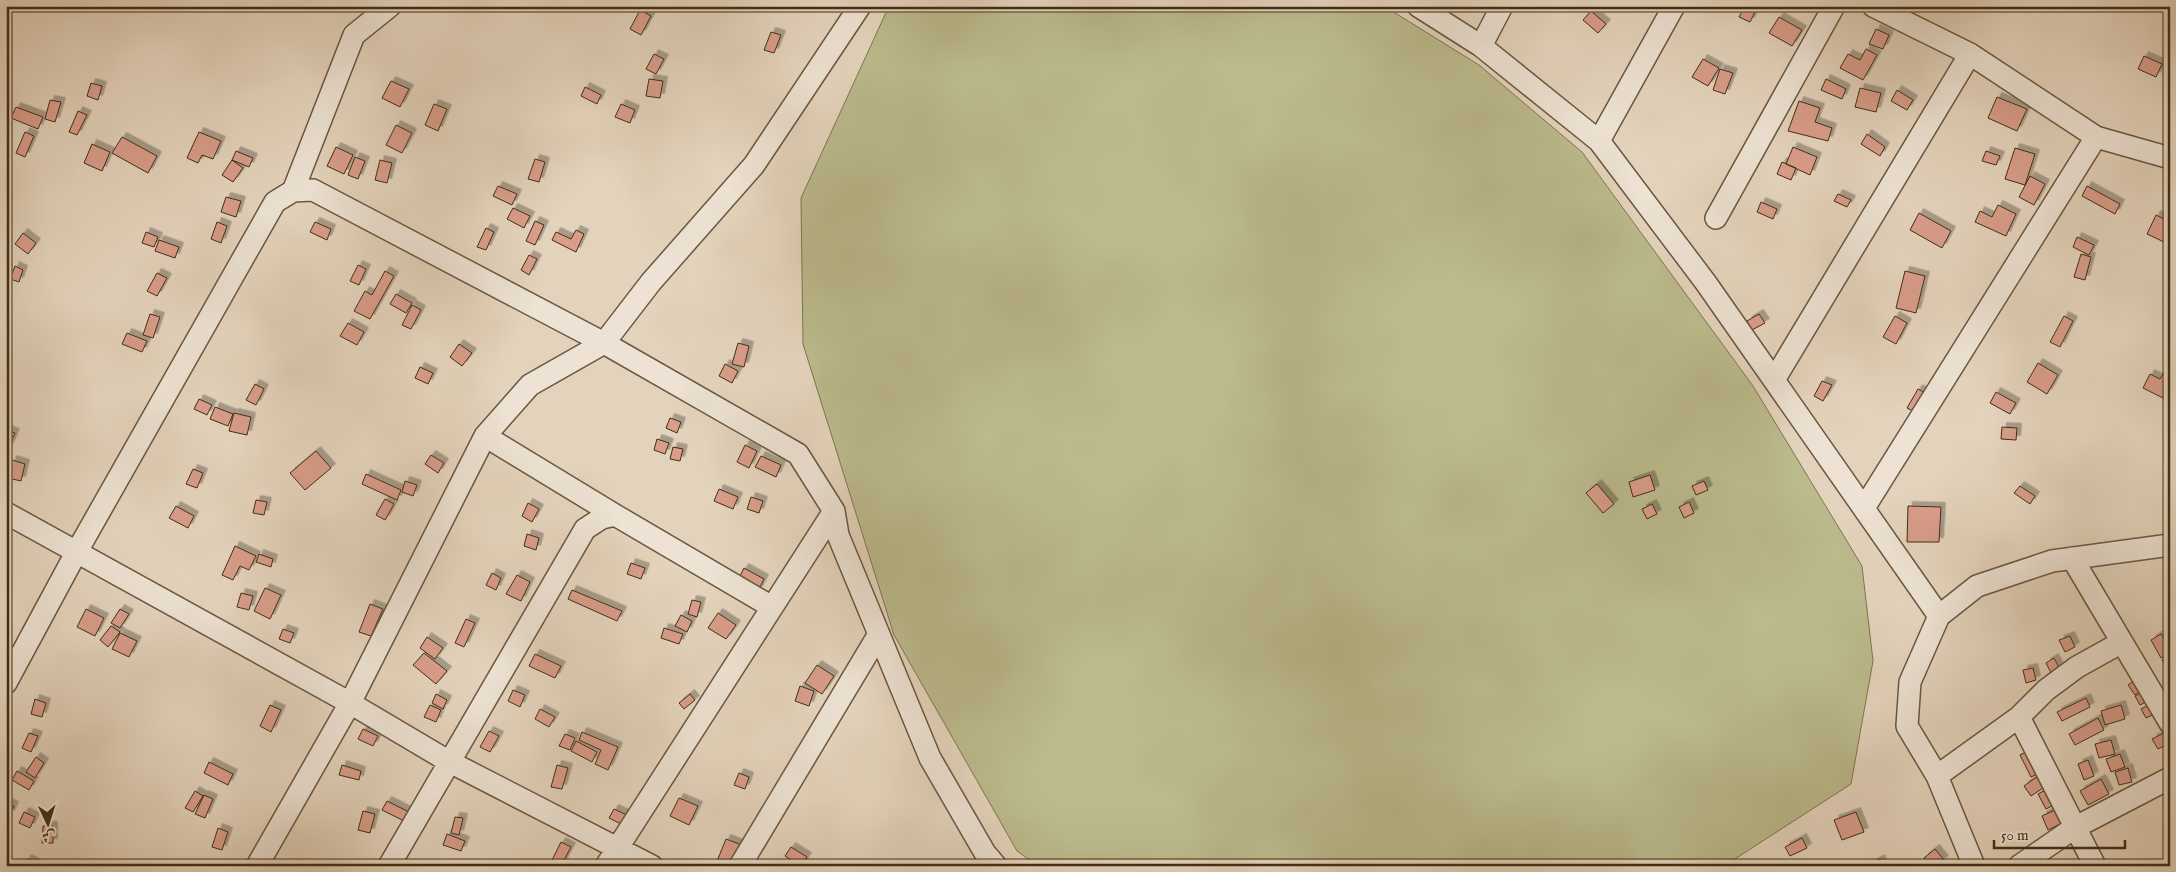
<svg xmlns="http://www.w3.org/2000/svg" width="2176" height="872" font-family="'IM FELL English',Amiri,serif">
<defs>
<filter id="shadow"><feDropShadow dx="4.5" dy="-4.5" stdDeviation="0" flood-color="#0004"/></filter>
</defs>
<rect width="100%" height="100%" fill="#e4d3bc"/>
<filter id="stains"><feTurbulence type="fractalNoise" baseFrequency=".004" numOctaves="4"/><feColorMatrix values="0 0 0 0 .2 0 0 0 0 .09 0 0 0 0 .02 0 0 0 .5 -.17"/></filter>
<radialGradient id="worn" r=".72"><stop offset=".6" stop-color="#630" stop-opacity="0"/><stop offset="1" stop-color="#630" stop-opacity=".3"/></radialGradient>
<path fill="#bbba8c" stroke="#7e7450" d="M889,6h495l95,59 103,87 171,234 109,180 11,95 -22,123 -127,82h-686l-21,-15 -123,-216 -91,-291 -2,-146z"/>
<path fill="#d99d8a" stroke="#402e15" filter="url(#shadow)" d="M1745,6h13l-8,16 -11,-5z
M640,10l11,6 -10,19 -11,-6z
M1591,11l15,13 -8,9 -15,-13z
M1779,17l23,13 -10,16 -23,-13z
M1876,29l13,6 -6,14 -14,-5z
M771,32l10,3 -7,18 -10,-3z
M1866,49l11,6 -14,25 -23,-12 8,-14 12,6z
M654,54l10,5 -8,15 -10,-5z
M2144,56l18,8 -6,13 -18,-8z
M1703,59l16,9 -11,18 -16,-9z
M1720,69l13,4 -8,21 -12,-4z
M649,79l14,2 -3,17 -14,-2z
M1826,79l20,10 -4,10 -21,-9z
M391,81l18,8 -9,18 -18,-9z
M91,83l11,3 -4,14 -11,-4z
M585,87l16,8 -4,9 -16,-8z
M1860,88l21,5 -5,19 -21,-5z
M1897,90l16,10 -6,10 -16,-9z
M1997,97l30,12 -10,22 -29,-13z
M50,100l11,2 -6,20 -10,-3z
M1799,101l21,7 -5,14 17,6 -4,13 -40,-10z
M434,104l13,5 -9,22 -13,-6z
M621,104l14,6 -5,13 -15,-6z
M16,107l27,10 -5,12 -27,-11z
M78,111l9,4 -10,20 -8,-3z
M396,125l16,8 -10,20 -16,-8z
M25,132l9,4 -9,21 -9,-4z
M199,132l22,9 -8,18 -11,-4 -4,8 -11,-5z
M1867,134l18,13 -5,9 -19,-12z
M122,137l35,19 -9,17 -36,-20z
M92,144l18,8 -8,19 -18,-8z
M336,147l17,8 -9,19 -17,-8z
M1793,147l24,10 -7,18 -24,-11z
M2015,148l20,6 -10,31 -20,-6z
M236,151l17,7 -4,9 -17,-7z
M1986,151l14,5 -4,9 -14,-4z
M355,157l10,4 -7,18 -10,-4z
M535,159l10,3 -6,20 -11,-3z
M232,160l11,8 -10,14 -11,-7z
M380,160l12,3 -5,20 -12,-3z
M1782,162l14,6 -5,12 -14,-6z
M2030,176l15,8 -11,21 -15,-8z
M498,186l19,8 -5,11 -19,-9z
M2087,186l33,18 -5,10 -33,-18z
M1838,194l13,6 -4,7 -13,-6z
M226,197l15,4 -5,16 -15,-5z
M1761,202l16,7 -4,10 -16,-7z
M1998,205l18,9 -10,22 -31,-14 5,-11 12,6z
M513,208l17,8 -6,12 -17,-9z
M1919,213l32,18 -9,17 -32,-18z
M2156,215l14,7v7l-6,13 -17,-8z
M535,221l9,4 -9,20 -9,-4z
M217,222l10,4 -6,17 -10,-4z
M315,222l16,7 -4,11 -17,-8z
M486,228l8,4 -8,18 -9,-3z
M576,230l8,4 -8,18 -24,-12 4,-8 15,7z
M146,232l12,5 -4,10 -12,-4z
M23,233l13,10 -8,11 -13,-10z
M2077,237l17,8 -5,10 -16,-8z
M159,240l20,7 -4,11 -20,-7z
M2081,254l10,3 -6,23 -11,-3z
M529,255l8,4 -8,16 -8,-5z
M358,265l8,4 -7,16 -9,-4z
M15,266l8,4 -4,12 -9,-3z
M385,271l9,5 -24,43 -16,-8 11,-20 7,4z
M1905,271l20,5 -9,37 -20,-5z
M157,273l10,5 -10,18 -10,-5z
M396,294l16,9 -6,10 -16,-9z
M412,305l9,5 -10,19 -9,-4z
M150,314l10,3 -7,21 -10,-3z
M1759,314l6,9 -13,7 -5,-9z
M1895,316l12,7 -11,21 -13,-7z
M2064,316l9,5 -13,26 -10,-5z
M348,323l16,9 -7,13 -17,-9z
M127,333l20,8 -5,11 -20,-8z
M738,343l11,3 -5,21 -12,-3z
M459,344l13,9 -10,13 -12,-9z
M2038,363l20,12 -11,19 -20,-12z
M725,364l13,7 -6,12 -13,-7z
M420,367l13,6 -5,11 -13,-6z
M2165,371l5,2v21l-3,6 -24,-12 7,-14 10,5z
M1822,381l10,4 -9,16 -9,-5z
M255,384l9,5 -8,16 -10,-5z
M1918,389l13,7 -10,19 -14,-7z
M1996,392l20,11 -6,11 -20,-11z
M199,399l13,6 -5,10 -13,-6z
M215,407l18,7 -5,12 -18,-7z
M234,413l17,4 -4,18 -18,-4z
M670,418l11,4 -4,11 -11,-5z
M2002,427l15,1 -1,12 -15,-1z
M6,430l9,3 -7,16 -2,-1z
M657,439l12,4 -4,11 -11,-4z
M745,445l12,6 -8,17 -12,-6z
M673,447l10,2 -3,12 -10,-2z
M316,451l15,17 -26,22 -15,-17z
M431,455l13,8 -6,10 -13,-9z
M761,456l20,9 -5,12 -21,-10z
M12,460l13,4 -4,17 -13,-3z
M193,469l10,4 -6,15 -11,-4z
M366,474l35,16 -4,10 -35,-16z
M1650,475l5,15 -22,7 -4,-15z
M405,481l12,4 -4,11 -11,-4z
M1704,481l4,9 -12,5 -4,-9z
M1597,484l17,20 -11,9 -17,-20z
M2020,486l15,10 -5,8 -16,-11z
M719,489l19,8 -5,12 -19,-8z
M751,497l12,4 -4,12 -12,-4z
M385,499l9,5 -9,16 -9,-5z
M256,500l11,2 -3,13 -11,-2z
M1689,502l5,11 -10,5 -5,-11z
M528,503l11,6 -7,13 -10,-6z
M1652,504l5,10 -10,5 -5,-10z
M176,506l18,10 -6,12 -19,-10z
M1908,506l33,1 -2,35h-32z
M527,534l12,4 -3,12 -12,-4z
M235,546l21,10 -7,14 -9,-4 -7,14 -11,-5z
M259,554l14,5 -2,8 -15,-5z
M631,563l14,5 -4,11 -14,-5z
M744,568l20,11 -6,12 -20,-11z
M492,573l9,5 -5,12 -10,-5z
M517,575l13,7 -9,19 -15,-7z
M265,588l16,7 -11,24 -16,-8z
M572,590l50,21 -5,10 -49,-22z
M241,593l12,3 -4,14 -12,-3z
M692,600l9,2 -4,15 -9,-3z
M370,604l13,5 -12,27 -12,-4z
M86,609l18,9 -9,18 -18,-9z
M120,609l9,5 -9,14 -9,-5z
M718,613l18,12 -10,14 -18,-11z
M681,615l11,6 -5,11 -12,-6z
M466,619l9,4 -11,24 -9,-4z
M111,626l9,6 -12,15 -8,-7z
M664,628l19,6 -4,10 -18,-6z
M283,629l11,4 -4,10 -11,-4z
M120,633l17,8 -8,16 -17,-8z
M2161,634l9,14v5l-9,5 -10,-18z
M2070,636l5,11 -10,5 -6,-12z
M427,637l16,11 -8,11 -15,-11z
M424,653l23,18 -11,13 -23,-19z
M535,654l26,12 -6,12 -26,-12z
M2170,655v16h-1l-7,-11z
M2054,658l9,17 -9,4 -8,-16z
M817,665l17,11 -12,18 -17,-11z
M2033,668l3,12 -10,3 -3,-13z
M2137,678l7,10 -9,7 -7,-10z
M800,686l14,5 -5,15 -14,-5z
M513,690l12,5 -5,12 -12,-6z
M2145,691l5,9 -10,5 -5,-9z
M436,694l11,6 -4,9 -11,-6z
M690,694l5,6 -11,9 -5,-6z
M2086,698l4,9 -28,14 -5,-9z
M35,699l11,4 -4,14 -11,-3z
M2152,703l5,10 -11,5 -5,-9z
M270,705l11,5 -10,22 -11,-6z
M430,705l11,5 -5,12 -12,-5z
M2121,705l4,14 -20,6 -4,-14z
M540,709l15,8 -6,10 -14,-8z
M2098,718l6,12 -29,15 -6,-11z
M363,729l15,7 -5,10 -15,-7z
M489,731l10,5 -9,16 -10,-5z
M582,732l36,15 -10,23 -13,-6 6,-14 -22,-10z
M2166,732l4,11 -12,6 -6,-10z
M29,733l9,3 -7,16 -9,-4z
M565,734l10,4 -5,12 -11,-4z
M2111,740l4,14 -16,4 -4,-14z
M576,741l21,11 -5,10 -21,-11z
M2030,750l11,22 -10,5 -11,-22z
M2120,754l5,13 -14,5 -5,-13z
M36,757l8,6 -9,15 -9,-6z
M2088,760l6,16 -10,4 -6,-16z
M209,762l24,12 -5,11 -24,-12z
M342,765l19,6 -2,9 -20,-5z
M557,765l11,3 -6,21 -11,-2z
M2128,768l4,14 -13,3 -4,-13z
M17,771l17,10 -5,9 -17,-10z
M739,773l10,4 -4,12 -11,-4z
M2041,774l8,10 -18,12 -7,-10z
M2101,779l8,15 -21,11 -8,-14z
M2051,787l8,15 -13,7 -8,-15z
M195,791l8,5 -10,16 -8,-4z
M204,795l9,4 -8,19 -10,-4z
M679,798l19,8 -9,19 -19,-9z
M387,801l22,11 -5,9 -22,-11z
M6,802l8,4 -4,9 -4,-2z
M2061,807l7,13 -20,10 -6,-14z
M614,809l13,6 -6,9 -12,-6z
M363,811l12,3 -5,19 -12,-3z
M24,812l11,5 -5,11 -11,-5z
M1856,812l8,20 -22,8 -8,-20z
M455,817l8,1 -4,17 -8,-2z
M43,826h10v17h-11z
M218,828l10,4 -6,18 -10,-3z
M447,834l18,7 -4,10 -18,-6z
M1802,838l5,10 -17,8 -5,-9z
M726,839l16,6 -8,21h-19z
M561,842l10,5 -10,19h-2l-8,-4z
M791,847l16,10 -6,9 -16,-10z
M1935,849l9,11 -8,6h-6l-6,-8z
M27,859l11,6 -15,1z
M1880,859l3,7h-15z"/>
<g fill="none" stroke-linecap="round" stroke-linejoin="round">
<defs>
<path id="minor" d="M1418,6l63,40 118,95 107,142 233,333
M1873,6l97,48 126,83 74,21
M1481,46l21,-40
M1599,141l75,-135
M293,191l61,-156 36,-29
M1716,218l118,-212
M1774,380l196,-326
M485,436l130,79
M1864,508l232,-371
M6,513l344,190 98,58 204,105
M2072,558l98,165
M6,683l70,-130 199,-351 18,-11 20,-1 291,153 194,111 36,57 4,24 92,223 55,95 11,13
M2019,717l76,149
M1937,776l82,-59 27,-27 31,-23 45,-25
M257,866l93,-163 135,-267 45,-51 74,-42 47,-61 103,-117 106,-159
M389,866l196,-337 17,-11 13,-3 157,92
M606,866l228,-355
M740,866l139,-232
M1974,866l-37,-90 -30,-50 3,-44 29,-66 38,-30 75,-25 118,-16
M2019,866l55,-38 96,-50"/>
</defs>
<use href="#minor" stroke="#69573f" stroke-width="24"/>
<use href="#minor" stroke="#ede2d3" stroke-width="21"/>
</g>
<rect width="2176" height="872" fill="none" stroke="#e4d3bc" stroke-width="25"/>
<rect x="8" y="8" width="2161" height="857" fill="none" stroke="#402e15" stroke-width="2.5"/>
<rect x="12" y="12" width="2151" height="847" fill="none" stroke="#402e15"/>
<g transform="translate(48 824) rotate(176)" stroke="#ede2d3" stroke-width="4" paint-order="stroke">
<path d="M0-4L9 19L0 12L-9 19Z" fill="#402e15"/>
<text y="-8" font-size="14" font-weight="bold" text-anchor="middle" fill="#402e15">ش</text>
</g>
<path d="M1994 840v8h131v-8" fill="none" stroke="#402e15" stroke-width="2.5"/>
<text x="2001" y="840" font-size="15" fill="#402e15" stroke="#ede2d3" stroke-width="4" paint-order="stroke">50 m</text>
<rect width="100%" height="100%" filter="url(#stains)"/>
<rect width="100%" height="100%" fill="url(#worn)"/>
</svg>
